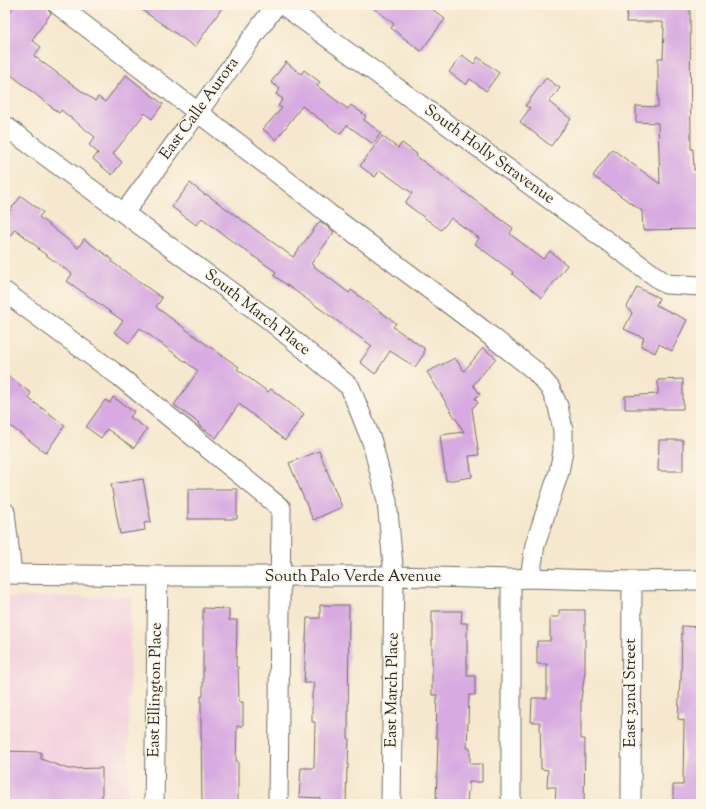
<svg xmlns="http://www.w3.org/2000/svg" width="706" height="809" font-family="'Sorts Mill Goudy',serif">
<rect width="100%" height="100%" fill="#fcf5e5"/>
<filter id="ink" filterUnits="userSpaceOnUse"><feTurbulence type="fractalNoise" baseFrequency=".025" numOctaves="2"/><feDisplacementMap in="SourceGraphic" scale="8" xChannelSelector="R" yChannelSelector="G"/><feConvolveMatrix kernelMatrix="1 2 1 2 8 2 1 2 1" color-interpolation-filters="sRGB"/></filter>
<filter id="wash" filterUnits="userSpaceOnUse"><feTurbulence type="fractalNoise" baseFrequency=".012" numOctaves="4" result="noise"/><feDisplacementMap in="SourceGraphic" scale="16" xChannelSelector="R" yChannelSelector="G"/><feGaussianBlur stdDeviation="0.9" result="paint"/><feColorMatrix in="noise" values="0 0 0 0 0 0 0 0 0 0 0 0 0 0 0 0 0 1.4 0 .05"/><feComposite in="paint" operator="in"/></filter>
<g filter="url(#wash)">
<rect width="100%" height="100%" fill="#f5e8ce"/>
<path fill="#f3cfdf" d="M5,597h126l-3,207h-123z"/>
<g id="blocks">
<path fill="#d7aae1" d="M15,5h32l1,5 3,3 -19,27 9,7 -7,9 61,45 3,-4 7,5 21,-27 37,29 -11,15 -7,-6 -32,41 9,8 -10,13 -19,-16 5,-6 -9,-8 6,-8 -34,-27 -2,3 -29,-23 -25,-20v-51z
M135,5h89l-29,42z
M370,5h57l18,14 -24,32 -30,-23 3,-4z
M628,5h5l18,5v-5h39l1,144h2l1,21h7v59l-58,1 -1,-19 -49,-35 19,-27 48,35 -2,-61 -22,-1v-16l22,1v-49h5l1,-30h-1v-6h-37z
M462,55l12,9 4,-7 21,16 -13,18 -16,-12 -4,6 -17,-13z
M286,62l15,12 3,-4 16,12 -3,4 31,23 3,-4 15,11 -2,4 17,13 -8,11 -26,-19 -7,9 -38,-28 -26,34 -13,-11 19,-21 -4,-2 5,-7 -7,-5 4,-5 -9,-7z
M546,78l14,10 -11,14 22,17 -20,27 -31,-24 10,-14 -5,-2z
M382,136l16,12 4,-5 15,11 -1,2 68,51 29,21 -3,6 33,25 7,-8 17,14 -25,33 -30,-24 1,-2 -38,-28 4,-6 -28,-20 -10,12 -36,-27 7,-10 -32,-23 -5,7 -15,-11z
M190,183l15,12 1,-1 87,63 27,-36 14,11 -23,32 38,29 2,-3 45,33 -3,4 31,21v6l-9,13 -25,-16 -15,23 -15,-12 12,-16 -99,-71 3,-3 -51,-36 -23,-18 -6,7 -24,-18z
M21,196l22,16 -4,5 39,31 6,-9 29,21 -1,2 50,36 -6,9 47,35 36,25 -2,2 31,23 3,-3 33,25 -19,26 -46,-36 -23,34 -18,-13 1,-2 -25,-18 24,-34 -58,-43 -11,15 -15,-11 9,-11 -56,-40 5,-7 -34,-25 1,-1 -24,-19 -10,14v-26z
M637,287l22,11 -3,7 31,15 -15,31 -13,-7 -4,9 -14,-7 3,-8 -20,-9 8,-16 -5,-6z
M483,348l13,10 -23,27 7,9 -5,4 3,5 -6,5 7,47 -10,1 3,21 -26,4 -6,-46 24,-3 -37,-60 28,-14 9,13z
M5,374l26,19 -3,5 37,27 -19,28 -41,-31z
M683,379v30h-58v-13l33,-2v-14z
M113,397l21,15 -4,5 17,12 -13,19 -27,-19 -6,9 -15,-11 19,-27 5,3z
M659,440h24v31h-25z
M319,451l23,56 -29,13 -24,-57z
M143,479l8,43 -7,1 1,7 -25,4 -9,-50z
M188,489h49v30h-49z
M320,605h29l-1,133h1l-1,31 -1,-1 -1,36h-26v-6l-21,-1 2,-29h13l1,-46h-3v-26l2,-13h-10l3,-65h13z
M203,608l26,1v11h8l-1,47h2l1,35h4v24h-6l-1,35h2v43h-36l-1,-78v-30h2z
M559,610h26v62l-4,27v40h4l-1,65h-29l1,-17h-9l1,-17 -7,-1 -1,-47h-9l1,-24h15v-34h-10v-23h13v-24h9z
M432,611h30l-1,12h6v53h8v19h-6l-2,53h3v16h12v18h-13v9h-1l-1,13h-31l2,-66h-2l1,-43h-5z
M682,626l19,1v177h-28v-19h10l1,-65 -6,-1 2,-39h1z
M5,751l36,1v7l27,10 34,-1v36h-49v-2h-48z"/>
</g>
</g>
<g filter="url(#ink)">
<use href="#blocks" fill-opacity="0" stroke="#726d64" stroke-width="1"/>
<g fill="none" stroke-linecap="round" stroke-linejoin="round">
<defs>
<path id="minor" d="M58,5l241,185 30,24 140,105 65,51 16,18 8,18 5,24v21l-4,21 -24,73 -5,33
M283,5l383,279 35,2
M5,126l263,193 82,68 22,55 15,59 7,75 -3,228
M124,213l152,-208
M5,292l114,84 162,132 -3,296
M5,512l7,62
M5,574l153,2h236l117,3 19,-1 102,3 69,-1
M511,579v225
M154,804l4,-228
M631,804l1,-223"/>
</defs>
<use href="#minor" stroke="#726d64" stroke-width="21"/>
<use href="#minor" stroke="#fff" stroke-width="19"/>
</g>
</g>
<g text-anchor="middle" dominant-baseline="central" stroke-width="3" stroke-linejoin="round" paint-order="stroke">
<g font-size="16" fill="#2b2b2b" stroke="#fcf5e5">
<text transform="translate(200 109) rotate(-54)">East Calle Aurora</text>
<text transform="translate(489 155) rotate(36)">South Holly Stravenue</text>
<text transform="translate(257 313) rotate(38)">South March Place</text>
<text x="353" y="577">South Palo Verde Avenue</text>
<text transform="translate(156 690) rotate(-89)">East Ellington Place</text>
<text transform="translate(393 690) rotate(-89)">East March Place</text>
<text transform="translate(631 693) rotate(-90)">East 32nd Street</text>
</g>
</g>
<rect width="706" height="809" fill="none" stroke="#fcf5e5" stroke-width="20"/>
</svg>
